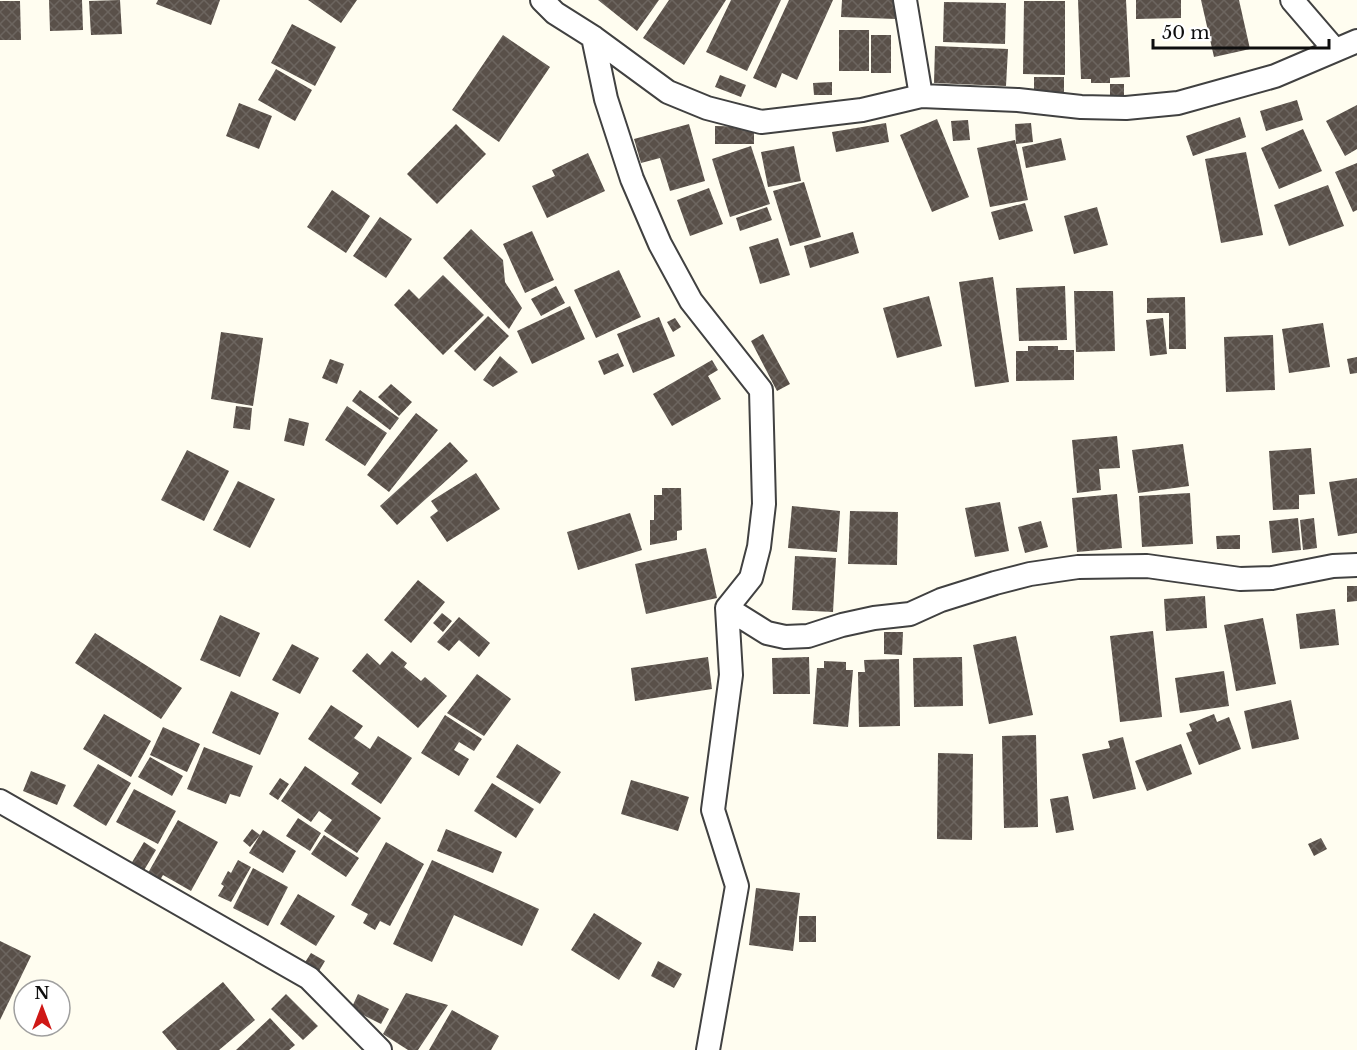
<svg xmlns="http://www.w3.org/2000/svg" width="1357" height="1050" font-family="'Libre Baskerville',serif">
<defs>
<pattern id="building-cross-hatch" width="8" height="8" patternUnits="userSpaceOnUse" patternTransform="scale(1.5)"><rect width="8" height="8" fill="#595049"/><path d="M0 0l8 8M0 8l8-8" fill="none" stroke="#6c655f"/></pattern>
</defs>
<rect width="100%" height="100%" fill="#fffdf0"/>
<path fill="url(#building-cross-hatch)" d="M49,0h33l1,30 -33,1z
M120,0l2,34 -31,1 -2,-34z
M158,0h62l-9,25 -55,-21z
M308,0h49l-16,23z
M598,0h61l-22,31z
M669,0h57l-42,65 -41,-27z
M731,0h50l-34,71 -41,-19z
M789,0h44l-36,80 -15,-7 -6,15 -23,-10z
M842,0h55l-1,19 -55,-2z
M1078,0h48l4,77 -20,1v5h-19v-4h-10z
M1136,0h45v18l-45,1z
M1201,0h38l11,49 -36,8z
M0,1h20l1,39h-21z
M1024,1h41v74l-42,-1z
M944,2l62,1 -1,41 -62,-2z
M292,24l44,23 -21,39 -44,-23z
M839,30h30v41h-30z
M503,35l47,32 -51,75 -47,-32z
M871,35h20v38h-20z
M935,46l73,3 -2,37 -72,-3z
M276,69l36,21 -17,31 -37,-21z
M720,75l26,10 -5,12 -26,-10z
M1034,77h30v18l-30,1z
M832,82v13h-18l-1,-12z
M1110,84h14v15h-14z
M1297,100l6,20 -37,11 -6,-20z
M239,103l33,13 -13,33 -33,-13z
M1357,105v44l-12,7 -19,-35z
M1240,117l6,20 -53,19 -7,-20z
M937,119l32,78 -37,15 -32,-77z
M968,120l2,20 -17,1 -2,-20z
M886,123l3,19 -53,10 -4,-20z
M1031,123l2,19 -17,2 -1,-20z
M456,124l30,30 -49,50 -30,-30z
M689,124l16,57 -35,10 -10,-33 -19,5 -7,-24z
M715,126l39,1v17h-39z
M1303,129l19,42 -43,18 -18,-41z
M1061,138l5,22 -40,8 -4,-21z
M1015,140l13,60 -38,7 -13,-59z
M751,146l19,58 -40,13 -18,-58z
M794,146l7,35 -33,6 -7,-35z
M1246,152l17,83 -42,8 -16,-84z
M588,153l17,38 -58,27 -15,-32 23,-10 -3,-6z
M1357,163v47l-4,2 -18,-40z
M804,182l17,55 -31,9 -17,-55z
M1328,185l16,41 -55,20 -15,-41z
M709,188l14,36 -33,12 -13,-36z
M332,190l38,26 -24,37 -39,-26z
M1025,203l8,28 -34,9 -8,-28z
M767,207l5,13 -32,11 -4,-13z
M1097,207l11,38 -34,9 -10,-38z
M380,217l32,22 -26,39 -33,-22z
M471,229l32,31 2,22 17,26 -13,21 -66,-71z
M532,231l22,49 -29,13 -22,-49z
M853,232l6,21 -49,15 -6,-22z
M778,238l12,37 -30,9 -11,-37z
M619,270l22,47 -45,21 -22,-48z
M443,275l41,40 -41,40 -49,-50 15,-16 10,10z
M993,277l16,105 -34,5 -16,-105z
M556,286l9,17 -24,13 -10,-17z
M1065,286l2,54 -48,1 -3,-53z
M1074,291h39l2,60 -39,1z
M929,296l13,50 -45,12 -14,-50z
M1185,297l1,52h-17v-36h-22v-15z
M570,306l15,33 -53,25 -15,-33z
M488,316l21,20 -34,35 -21,-20z
M659,317l16,39 -42,17 -16,-39z
M675,318l6,9 -8,5 -6,-10z
M1163,318l4,36 -17,2 -4,-36z
M1323,323l7,44 -41,6 -7,-44z
M221,332l42,6 -10,68 -42,-7z
M763,334l27,50 -13,7 -26,-50z
M1273,335l2,55 -49,2 -2,-55z
M1028,346h30v4h16v30l-58,1v-30h12z
M618,353l6,13 -20,9 -6,-14z
M500,356l18,16 -25,15 -10,-7z
M1357,357v16l-7,1 -3,-15z
M330,359l14,5 -7,20 -15,-6z
M712,360l6,10 -10,6 13,23 -49,27 -19,-32z
M391,384l21,18 -13,14 -21,-19z
M360,390l39,28 -9,12 -38,-29z
M236,406l16,2 -2,22 -17,-2z
M347,406l40,27 -22,33 -40,-26z
M416,413l22,17 -49,62 -22,-17z
M289,418l20,5 -5,23 -20,-5z
M1117,436l3,32 -21,1 2,21 -24,3 -5,-53z
M450,442l18,19 -71,64 -17,-19z
M1183,444l6,42 -51,7 -6,-43z
M1311,448l4,46 -16,1v14l-26,1 -4,-59z
M187,450l42,21 -25,50 -43,-21z
M476,473l24,36 -53,33 -17,-25 8,-6 -7,-10z
M1357,478v55l-19,3 -9,-54z
M238,481l37,18 -25,49 -37,-18z
M662,488h19l1,42 -5,1v9l-27,5v-25h4v-25h8z
M1190,493l3,51 -51,3 -3,-51z
M1117,494l5,54 -45,4 -5,-54z
M1000,502l9,49 -34,6 -10,-49z
M792,506l48,5 -3,41 -49,-4z
M850,511l48,1 -1,53 -49,-1z
M630,513l12,37 -64,20 -11,-38z
M1298,518l3,32 -29,3 -3,-32z
M1314,518l3,30 -14,2 -3,-30z
M1041,521l7,26 -23,6 -7,-26z
M1240,535v14h-23l-1,-13z
M706,548l11,50 -71,16 -11,-50z
M795,556l41,2 -3,54 -41,-2z
M418,580l27,22 -34,41 -27,-23z
M1347,586h10v15l-10,1z
M1205,596l2,32 -41,3 -2,-32z
M1335,609l4,36 -39,4 -4,-35z
M442,613l10,8 -9,11 -10,-9z
M220,615l40,18 -20,44 -40,-17z
M459,617l31,26 -11,14 -20,-17 -10,11 -12,-9z
M1263,618l13,66 -40,7 -12,-66z
M1153,631l9,86 -42,5 -10,-86z
M884,632h19l-1,23 -18,-1z
M95,633l87,55 -21,31 -86,-56z
M1016,636l17,79 -44,9 -16,-79z
M292,644l27,14 -19,36 -28,-14z
M392,651l15,12 -3,4 17,14 4,-4 22,19 -29,32 -66,-57 15,-18 13,12z
M708,657l4,32 -77,12 -4,-33z
M809,657l1,37h-37l-1,-36z
M962,657l1,49 -49,1 -1,-49z
M899,659l1,67 -41,1 -1,-55h7l-1,-12z
M824,661l22,1v8h7l-5,57 -35,-3 4,-56h7z
M1224,671l5,35 -49,7 -5,-35z
M477,674l34,25 -27,37 -37,-23z
M231,691l48,22 -19,42 -48,-22z
M1291,700l8,39 -47,10 -8,-38z
M331,705l32,21 -9,12 16,11 8,-13 34,22 -31,46 -30,-20 8,-11 -51,-34z
M104,714l47,27 -20,36 -48,-28z
M1214,714l3,8 12,-5 12,32 -42,16 -13,-32 6,-2 -3,-7z
M445,715l37,24 -8,12 -15,-9 -5,8 15,9 -10,17 -38,-23z
M163,727l37,17 -13,28 -37,-17z
M1036,735l2,92 -34,1 -2,-92z
M1123,737l13,52 -43,10 -11,-45 28,-6 -2,-7z
M517,744l44,28 -21,32 -44,-27z
M1181,744l11,30 -45,17 -12,-30z
M204,747l49,19 -13,31 -10,-3 -4,10 -39,-15z
M938,753l35,1 -1,86 -35,-1z
M150,757l33,19 -11,20 -34,-19z
M98,764l33,19 -25,43 -33,-20z
M305,766l76,52 -24,35 -33,-22 8,-11 -13,-9 -8,11 -30,-21z
M31,771l35,14 -9,20 -34,-14z
M280,778l9,6 -11,16 -9,-6z
M631,780l58,17 -11,34 -57,-17z
M492,783l42,26 -18,29 -42,-27z
M134,789l42,22 -18,33 -42,-22z
M1068,796l6,34 -18,3 -6,-34z
M298,818l23,15 -11,18 -24,-15z
M178,820l40,22 -27,49 -28,-16 -3,5 -12,-7z
M252,829l8,6 -10,12 -7,-6z
M446,829l56,23 -9,21 -56,-22z
M263,830l33,21 -13,22 -34,-20z
M324,835l35,23 -13,19 -35,-23z
M1321,838l6,11 -13,7 -6,-12z
M144,842l12,8 -13,22 -12,-8z
M386,842l38,22 -34,62 -10,-5 -5,9 -12,-7 5,-9 -17,-9z
M238,860l13,7 -20,35 -13,-6 6,-10 -3,-2 7,-13 3,2z
M432,860l107,49 -17,37 -68,-31 -22,47 -39,-18z
M253,868l35,19 -20,39 -35,-18z
M756,888l44,5 -7,58 -44,-6z
M298,894l37,22 -19,30 -36,-22z
M594,913l48,30 -23,37 -48,-30z
M799,916h17v26h-17z
M0,941l31,15 -31,64z
M311,953l14,8 -9,15 -14,-9z
M658,961l24,13 -8,14 -23,-12z
M223,982l32,38 -36,30h-42l-15,-18z
M406,993l42,12 -30,45h-10l-25,-16z
M286,994l32,32 -15,14 -32,-31z
M358,994l31,15 -8,15 -30,-15z
M452,1010l47,26 -8,14h-62z
M270,1018l25,27 -6,5h-53z"/>
<g fill="none" stroke-linecap="round" stroke-linejoin="round">
<defs>
<path id="minor" d="M542,0l13,13 38,24 75,55 39,16 54,14 101,-12 59,-14 97,4 63,7 45,1 52,-5 97,-27 82,-35
M905,0l16,96
M1292,0l43,50
M593,37l13,62 26,80 28,65 31,57 70,89 3,114 -5,43 -8,31 -24,30 4,67 -18,135 24,76 -29,164
M727,608l40,25 18,4 23,-1 34,-11 32,-7 36,-4 31,-14 54,-17 35,-9 48,-7 69,-1 93,13 32,-1 61,-12 24,-1
M0,801l309,177 71,72"/>
</defs>
<use href="#minor" stroke="#414141" stroke-width="26"/>
<use href="#minor" stroke="#fff" stroke-width="22"/>
</g>
<g transform="translate(42 1008)"><circle r="28" fill="#ffffff" stroke="#9f9f9f" stroke-width="1.5"/>
<path d="M0-4.5L10 22L0 15L-10 22Z" fill="#cf1816"/>
<text y="-9" font-size="16" font-weight="bold" text-anchor="middle" fill="#0e0e0e">N</text>
</g>
<path d="M1153 39v9h176v-9" fill="none" stroke="#0e0e0e" stroke-width="3"/>
<text x="1162" y="39" font-size="18" fill="#0e0e0e" stroke="#ffffff" stroke-width="4.5" paint-order="stroke">50 m</text>
</svg>
